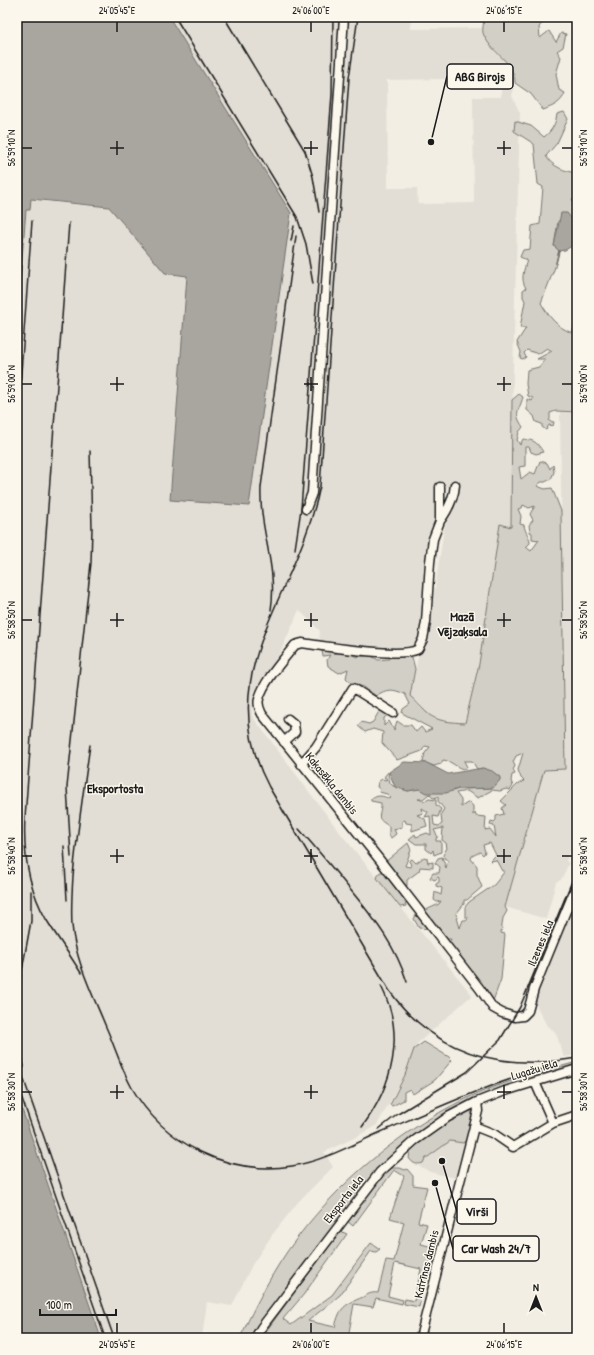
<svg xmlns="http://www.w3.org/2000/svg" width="594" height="1355" font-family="'Patrick Hand',sans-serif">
<rect width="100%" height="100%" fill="#f2eee4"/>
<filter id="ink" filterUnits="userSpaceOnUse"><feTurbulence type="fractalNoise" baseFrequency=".025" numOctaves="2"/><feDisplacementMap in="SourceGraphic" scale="8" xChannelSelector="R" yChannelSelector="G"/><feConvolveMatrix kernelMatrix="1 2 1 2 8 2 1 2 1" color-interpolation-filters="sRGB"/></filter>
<g filter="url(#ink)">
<path fill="#e2ded5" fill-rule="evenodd" d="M169,17h242v12l72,-1 -1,4 14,21 11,8 8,18 -3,17 8,17 -7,260 -2,154 -11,-3 -21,140 -14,59 -21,-1 -18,-9 -6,-9 -10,-8 8,-39 1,-4 7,-6 18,-118 8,-22 3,1 3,-23 -7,3 -9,-1 -5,13 -1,18 -7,21 -6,85 -8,22 -6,4 -33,-1 -57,-8 1,-10 -21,-21 -22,50 -24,34 -1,22 86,114 134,165 -55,49 -12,31 -28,50 -25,14 -28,13 9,15 -34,34 -27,34 -20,30 -20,41 -25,-4 -5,36h-101l-84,-243v-774l9,-111h4l1,-10 78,7 56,66 22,3 -17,224 79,5 42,-292zM501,78v19h-28l1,106 -56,1 -1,-16h-29l-1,-108z
M560,412l17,1v407l-3,16 3,1 -11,24 3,2 -8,17 -5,2 -10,37 -41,-12 39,-137 21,-1z
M577,895v160l-13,2 -7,-21 -4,-6 -6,-4 -14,-27z
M450,1141l15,2 -10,35 -25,-6 -12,-7 5,-2 2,-4z"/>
<path fill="#d2cfc6" stroke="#777671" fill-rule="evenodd" d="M484,17h63l-8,10 1,11 9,-7 7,11 5,-9 5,1 -3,13 -6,4 4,6 -5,17 3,16 6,3c-4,10 -11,13 -22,17l-12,-16 -16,-11c0,-22 -25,-30 -32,-50 -1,-4 1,-11 1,-16z
M564,112l4,7 -11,24 -11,13c5,10 20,16 31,17v23l-5,3 5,10 -4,13 -15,-1 -4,25 5,5 -4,16 -14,36c8,14 16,24 31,30l3,-9h2v88l-21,-1 -6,2v6l-1,2 5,1 -1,4 -4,-1 -3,5 -4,-3v-3l-6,-2 -2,-6 -7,-6v-11l5,2 1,-3 -5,-2 -2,-12 1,-14 12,-3 6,-8h-8l15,-8 -5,-3 -9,6 -11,-4 -3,3 2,4 -3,2 -3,-1 1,-6 -4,-10 9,-14h-6l5,-27 -2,-4v-7l3,-2c-6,-9 -2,-18 1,-28l-7,-3 3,-7 7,-1 2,-23 8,-2 3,-37 -5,-3 -4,-40 -20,-13 1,-10 16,5 13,11c8,-6 12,-14 13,-23z
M519,394l4,3c-4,15 -10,15 0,30l-4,5 -2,8 3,5 3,-6c11,1 14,3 20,13l-7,2 -5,-2 -2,-5h-4v19l-6,1 2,12 9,-7 5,2 5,-13 7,2 3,6 3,-4 1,7 -3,7 -6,3h-4l-4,4 8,3 7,-1 9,23 4,258 -21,1 -39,137 2,4 -4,7 -2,15 4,1 -4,45 -8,22 -44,-57 2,-5h-7l-13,-16 -5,6 -7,-1 -5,-9 3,-6 10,2 -1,-5 13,-6 2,-3 -4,1 -3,-2 1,-8 6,3 1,-7 -6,-2v-2l3,-2v-4l-1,-1 -3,3 -5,-2 3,-5h6l1,-6 -5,-4 3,-5 4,-1 4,11 2,-8 -4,-2 -1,-3 4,-7 -1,-5 -4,-3 1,-12 -9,2 4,7 -2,1v3h5v11l-7,3 -1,-5 -2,3 -5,-4v-5h-10l-7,-5 6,-5 1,3 11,-4 4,2 -1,-19 -5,1 3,-5 -6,-4 1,5 -6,2 8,4 2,7 -15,5v-7l-6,-1 -1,-3 -3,1v6l-8,2 2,5 -5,4 -2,-3v-9c-16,-9 -7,-10 -8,-23l-10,-2v-2c7,-4 11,-4 18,0l2,-1 -4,-4 -8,-2 1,-3 -3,-2 1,-5 4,-3 4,1 1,-1 -3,-2 4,-5 2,11 3,3 15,5 11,-2 34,2 5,-2 34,-1 4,-4 -13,-16 -6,1 -5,-8h-8l3,6 -1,2c-10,0 -13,-8 -23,-9l-2,4 -7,2 -11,-4 2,-9 5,-6 -5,-1 -3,5 -25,9 -15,-17 1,-11 -10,-3 -8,3 -7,-6 3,-4 8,2 4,-2 8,-14 5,6h3l-5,4v8l5,-5 5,9 3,-9 6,4h8l5,7 5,-5 4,5 7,-3 -30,-16 1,-4 7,-5 -5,-10c-12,-5 -18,-6 -29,2l-12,-9 -12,-3 -6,-6 2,-9 -9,4 -11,-7 -1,-6 3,-5 -7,1 -1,-5 2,-3 6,1 2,4 17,-1 7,5 14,-2 8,5 11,-1 2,-3 21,1 3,12 -5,27c6,5 10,10 16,16 10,10 25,10 39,11l14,-59 21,-140 11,3 1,-127zM523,505l6,3 6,-2 -5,8 3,6 -4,5 1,7 2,1v6l7,1 -8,11 -5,-4 4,-4c0,-7 -5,-10 -6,-18l-4,-1 1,-8 -3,-7 4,-1zM523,753l-5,17 3,8 3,3 -6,3 -17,17 5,4 -4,3 2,6 -8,2v4l-2,2 -3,-1 -1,4 4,1 2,11 -6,-8 -5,1 1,-13 -10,-1 -1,-3 -2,2v-9l-4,-4 -8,5v-7l-5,-7 11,-2 11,7 14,-8 8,1 6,-2 4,1 3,-4 -2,-5 1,-6 3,-1 -2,-4 2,-4 -2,-4 3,-6zM429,794l4,4 5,-1v4l6,8 -3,5 1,10 -3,2 -5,-1 -1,-9 5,1 3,-8 -5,-4v-5l-7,-1 -4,2 -7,-2h5zM490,843l6,12 -6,6 6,-1 6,11h3l-11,14 -25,17 -4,5v10h4l-3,3h-3l-3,8 -4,-14 8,-10v-4h3l15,-13 -5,-12v-9l-6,-7 1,-3 8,-4 3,3 2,-3 -2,-7z
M408,843l3,7 -6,16 5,1 1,-2 -2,-4 3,-2 4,4 8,-6 3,1 1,5 5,-1v6l-13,-1 -1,4 -12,9v6h-4l-19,-23z
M383,871l10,14 4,-1 6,10 3,12 -6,1 -23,-29 2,-5z
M424,1042l25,15 3,3 -17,20 -22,14 -3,-5 -6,3v8l-12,6 -2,-1 15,-30 9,-26z
M577,1062v3l-71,22 -88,47 -16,11 -37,39 -114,154h-11c16,-34 34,-70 57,-100 42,-55 98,-103 160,-135 37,-19 80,-30 120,-41z
M468,1111l4,1c2,8 -2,26 -9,31l-13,-2 -25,18 -2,4c-7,2 -10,1 -14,-5l2,-11 29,-21z
M392,1168h8l5,2 2,-1 6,7v9l14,2 -9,35 9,2 -6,20 12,3 -14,60 -15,-3 1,-5 9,2 7,-32 -26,-6 -7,33 15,4 -1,4 -26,-6 -3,9 -19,-3 -6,34h-87l79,-107 7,3 -43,60 -21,25 8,6 41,-30 39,-52 9,6 -4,3 -5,-1 -31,44 -32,26 27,6c5,-20 9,-22 28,-30 5,-3 9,-5 15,-4l8,-33 8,1 10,-39 -14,-4 14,-42 -10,-6 -41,56 -6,-5 38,-48z"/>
<path fill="#a9a6a0" stroke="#716f6b" d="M17,17h152l122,196 -42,293 -79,-6 17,-224 -22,-3 -56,-66 -78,-8 -1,11h-4l-9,111z
M561,213h6l10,12v18l-12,7 -6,1 -5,-5z
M404,762l23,1 21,11 35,-6 9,3 8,6v3l-7,8 -35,1 -12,4h-20l-7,-4 -11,2 -13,-4 -6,-15z
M17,1095l84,243h-84z"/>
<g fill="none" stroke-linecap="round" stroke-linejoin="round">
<path stroke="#716f6b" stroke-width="1.5" d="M556,263l3,-12"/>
<defs>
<path id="minor" d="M440,487v34l-7,18 -3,23 -4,60 -3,17 -5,10c-14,10 -96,-3 -116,-6l-7,2c-11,14 -32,37 -36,54 -2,6 1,11 3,15l117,145 101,130 13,19 9,5 13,4 8,-1 5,-5 6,-22 43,-105
M306,509l6,-16 3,-47 29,-429
M440,521c8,-11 14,-23 15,-36
M284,742l11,-10 -1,-8 -6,-5
M301,764l15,-17 37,-59 40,25
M535,1082l18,41
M474,1126l20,8 19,13 40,-24 24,-8
M255,1338l6,-10 119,-156 34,-31 34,-24 29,-15 28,-11 72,-22
M420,1338l58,-227 -1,-9"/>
</defs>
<use href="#minor" stroke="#1c1c1c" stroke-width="11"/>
<use href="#minor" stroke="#fbf7ec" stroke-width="8"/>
<path stroke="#1c1c1c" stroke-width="1.5" d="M175,17l122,200 9,27 7,40
M224,17l81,134 8,26 6,35
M358,17l-9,61 -29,408c-21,108 -112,187 -51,301l120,203c46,65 113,81 188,68
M69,223l-44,595c-2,35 4,71 21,101 11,18 24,36 35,54
M291,241l3,-15
M17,428l15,-207
M295,549l6,-40 31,-415 1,-77
M271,610c7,-46 -12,-78 -10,-123l35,-251
M90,745c-6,43 -13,87 -17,131 -1,16 -2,33 -1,49 3,35 21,70 34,102 9,20 15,41 26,61 32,56 96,88 160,78 31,-5 60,-21 89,-34 56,-24 110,-49 169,-65
M299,829c19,21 36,42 54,64 23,28 43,54 54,89
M17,831l4,15
M64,846l3,54
M71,857l-4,-70 24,-224 1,-35 -2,-77
M17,998l14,-77v-30
M17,1033l7,34
M17,1060l97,278
M17,1084l88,254
M362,1127c31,-42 44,-92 19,-141
M379,1129l19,-15 69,-42 33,-32 20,-33 57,-138"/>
</g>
</g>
<path fill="none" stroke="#1c1c1c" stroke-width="1.5" d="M117,22v10M311,22v10M504,22v10M117,141v14M311,141v14M504,141v14M22,148h10M110,148h14M304,148h14M497,148h14M562,148h10M117,377v14M311,377v14M504,377v14M22,384h10M110,384h14M304,384h14M497,384h14M562,384h10M117,613v14M311,613v14M504,613v14M22,620h10M110,620h14M304,620h14M497,620h14M562,620h10M117,849v14M311,849v14M504,849v14M22,856h10M110,856h14M304,856h14M497,856h14M562,856h10M117,1085v14M311,1085v14M504,1085v14M22,1092h10M110,1092h14M304,1092h14M497,1092h14M562,1092h10M117,1323v10M311,1323v10M504,1323v10"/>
<g text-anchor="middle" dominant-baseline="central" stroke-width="3" stroke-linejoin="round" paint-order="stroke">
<g font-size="12" fill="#1c1c1c" stroke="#fbf7ec">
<text transform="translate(332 783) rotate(51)">Kaķasēkļa dambis</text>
<text transform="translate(540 943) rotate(-67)">Ilzenes iela</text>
<text transform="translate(534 1069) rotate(-17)">Lugažu iela</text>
<text transform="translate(343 1199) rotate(-52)">Eksporta iela</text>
<text transform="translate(426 1264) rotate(-76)">Katrīnas dambis</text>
</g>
<g font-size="13" font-weight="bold" fill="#1c1c1c" stroke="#fbf7ec">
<text x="462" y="616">Mazā<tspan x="462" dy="15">Vējzaķsala</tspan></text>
<text x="115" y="788">Eksportosta</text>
</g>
</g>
<path fill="none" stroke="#1c1c1c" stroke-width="1.5" d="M431 142L447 76M442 1161L457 1212M435 1183L453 1249"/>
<g fill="#1c1c1c" stroke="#fbf7ec" stroke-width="1.5">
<circle cx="431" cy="142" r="4"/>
<circle cx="442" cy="1161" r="4"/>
<circle cx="435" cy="1183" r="4"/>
</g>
<g fill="#fbf7ec" stroke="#1c1c1c" stroke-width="1.5">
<rect x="447" y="64" width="66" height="25" rx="4"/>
<rect x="457" y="1199" width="39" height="25" rx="4"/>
<rect x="453" y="1236" width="86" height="25" rx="4"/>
</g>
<g font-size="13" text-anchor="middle" font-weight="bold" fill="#1c1c1c">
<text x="480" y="81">ABG Birojs</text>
<text x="477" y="1216">Virši</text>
<text x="496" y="1253">Car Wash 24/7</text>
</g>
<rect width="594" height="1355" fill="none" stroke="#fbf7ec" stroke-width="44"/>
<g transform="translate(536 1297)" stroke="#fbf7ec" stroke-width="3" paint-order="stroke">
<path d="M0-3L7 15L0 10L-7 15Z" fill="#1c1c1c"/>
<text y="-6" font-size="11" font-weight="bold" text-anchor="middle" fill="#1c1c1c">N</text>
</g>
<path d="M40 1309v6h76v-6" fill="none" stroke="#1c1c1c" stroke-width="2"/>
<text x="46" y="1309" font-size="12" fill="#1c1c1c" stroke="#fbf7ec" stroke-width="3" paint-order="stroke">100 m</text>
<rect x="22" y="22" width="550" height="1311" fill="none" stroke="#1c1c1c" stroke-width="1.5"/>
<g font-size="10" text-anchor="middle" fill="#1c1c1c">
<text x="117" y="14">24°05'45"E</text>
<text x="311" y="14">24°06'00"E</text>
<text x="504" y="14">24°06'15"E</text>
<text transform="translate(11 148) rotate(-90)" y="4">56°59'10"N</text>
<text transform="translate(583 148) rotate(-90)" y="4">56°59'10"N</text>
<text transform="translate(11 384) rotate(-90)" y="4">56°59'00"N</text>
<text transform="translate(583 384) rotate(-90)" y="4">56°59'00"N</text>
<text transform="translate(11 620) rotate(-90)" y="4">56°58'50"N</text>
<text transform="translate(583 620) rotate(-90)" y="4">56°58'50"N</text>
<text transform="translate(11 856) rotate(-90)" y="4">56°58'40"N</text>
<text transform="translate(583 856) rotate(-90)" y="4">56°58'40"N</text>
<text transform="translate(11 1092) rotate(-90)" y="4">56°58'30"N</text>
<text transform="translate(583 1092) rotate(-90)" y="4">56°58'30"N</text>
<text x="117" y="1348">24°05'45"E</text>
<text x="311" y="1348">24°06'00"E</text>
<text x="504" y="1348">24°06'15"E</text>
</g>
</svg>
